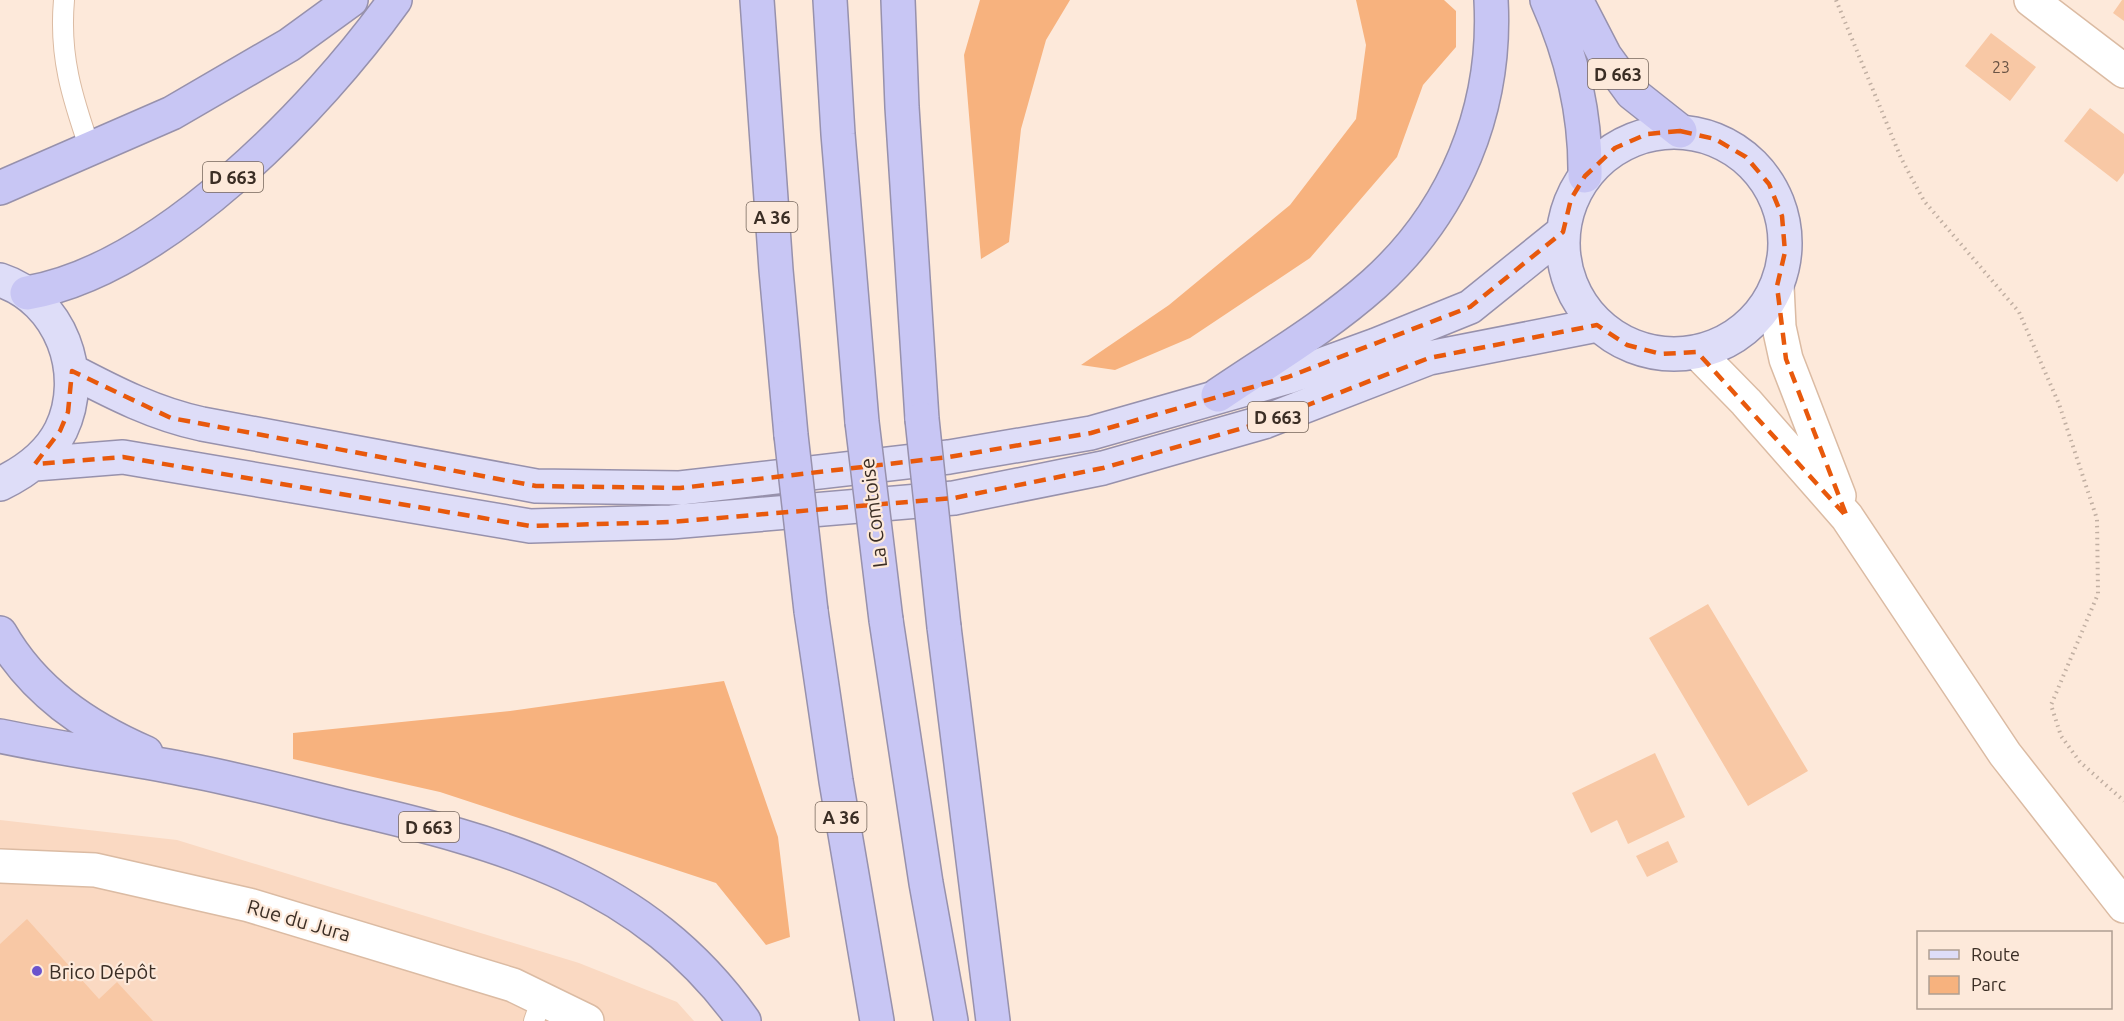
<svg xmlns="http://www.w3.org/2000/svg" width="2124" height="1021" font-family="Ubuntu,sans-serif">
<rect width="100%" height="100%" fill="#fde9da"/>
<path fill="#fad9c2" d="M0,820l177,20 402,123 98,39 17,19h-694z"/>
<path fill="#f7b27e" d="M980,0h90l-24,40 -25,89 -12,113 -28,17 -17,-204z
M1356,0h88l12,11v36l-33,38 -26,72 -87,101 -120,80 -75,32 -34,-5 88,-60 121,-100 66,-86 10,-74z
M724,681l54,156 12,100 -24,8 -50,-62 -276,-91 -147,-33v-26l217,-22z"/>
<path fill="#f8c8a5" d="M2122,0h2v21l-11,-8z
M1991,33l45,34 -26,34 -45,-35z
M2090,108l34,26v39l-7,9 -53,-41z
M1708,604l100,167 -60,35 -99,-168z
M1655,753l30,64 -57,27 -11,-24 -26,13 -19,-40z
M1668,841l10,21 -31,15 -11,-21z
M27,919l72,80 18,-17 36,39h-153v-77z"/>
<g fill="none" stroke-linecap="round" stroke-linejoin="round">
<defs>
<path id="service" d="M64,0c-5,56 8,97 26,149
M534,1021l8,-23"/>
<path id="minor" d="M2031,0l93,71
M0,866l95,4 154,35 264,80 74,36"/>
<path id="secondary" d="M1777,286l2,41 7,32 53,137
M1697,352l49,50 101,115 158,237 119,152"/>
<path id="primary" d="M1563 243a111 111 0 1 1 222 0a111 111 0 1 1-222 0Z
M0,280c61,20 88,94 61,150 -13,26 -36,42 -61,54
M72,371c42,22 83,43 130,53l334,62 144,2 269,-31 142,-24 197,-56 88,-32 94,-38 93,-75
M35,464l88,-7 407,69 141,-4 283,-24 149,-30 161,-46 165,-64 168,-33"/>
<path id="motorway" d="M757,0l19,270 15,165
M830,0l8,134 24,288
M898,0l4,107 20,312
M1547,0c25,56 39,115 38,176
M1576,0l29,56 27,37 48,38
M0,188l172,-75 117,-68 62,-45
M27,293c135,-23 290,-184 368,-293
M1218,395c53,-36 109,-69 156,-111 81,-73 123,-175 117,-284
M811,611l25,170 41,240
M886,620l40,263 25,138
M944,627l49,394
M0,633c33,58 86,94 146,120
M0,736c61,13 122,21 183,33 54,10 107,24 160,37 158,37 301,74 401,215"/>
</defs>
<use href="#service" stroke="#dbbba3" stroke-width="22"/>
<use href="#minor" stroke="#dbbba3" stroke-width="36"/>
<use href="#secondary" stroke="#dbbba3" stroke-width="36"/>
<use href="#primary" stroke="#9791ac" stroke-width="36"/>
<use href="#motorway" stroke="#9791ac" stroke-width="36"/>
<path stroke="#c1afa2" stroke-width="4" stroke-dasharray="1.5 4.5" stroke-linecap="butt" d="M1836,0l65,158 23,43 95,111 40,92 38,115 1,75 -47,111 10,31 19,26 44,39"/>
<use href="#service" stroke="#fff" stroke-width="20"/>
<use href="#minor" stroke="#fff" stroke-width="33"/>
<use href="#secondary" stroke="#fff" stroke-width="33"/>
<use href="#primary" stroke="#deddf8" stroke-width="33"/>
<use href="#motorway" stroke="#c8c6f4" stroke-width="33"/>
<defs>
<path id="motorway-bridge" d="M922,419l22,208
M862,422l24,198
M791,435l20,176"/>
</defs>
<use href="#motorway-bridge" stroke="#9791ac" stroke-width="36" stroke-linecap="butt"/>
<use href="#motorway-bridge" stroke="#c8c6f4" stroke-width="33"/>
</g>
<path fill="none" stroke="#e8590c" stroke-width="4.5" stroke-dasharray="12 8" stroke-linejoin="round" d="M1680,131l35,8 31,18 23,27 13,32 3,36 -8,34 9,73 61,158 -150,-165 -36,2 -34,-9 -30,-20 -168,33 -165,64 -161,46 -149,30 -283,24 -141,4 -407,-69 -88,7 25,-33 8,-19 4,-41 99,47 365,68 144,2 269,-31 142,-24 197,-56 182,-70 93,-75 8,-33 14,-23 30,-28 32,-14z"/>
<circle fill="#6b54cd" stroke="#fde9da" stroke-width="2" cx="37" cy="971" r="6"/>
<g text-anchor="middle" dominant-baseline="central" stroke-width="4.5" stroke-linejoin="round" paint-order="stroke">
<g font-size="16" fill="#6a5445">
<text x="2001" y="67">23</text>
</g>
<g fill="#fde9da" stroke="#75665b" stroke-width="1.5">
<rect x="1588" y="59" width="60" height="30" rx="4.5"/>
<rect x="203" y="162" width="60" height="30" rx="4.5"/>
<rect x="746.5" y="202" width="51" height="30" rx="4.5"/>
<rect x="1248" y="402" width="60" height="30" rx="4.5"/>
<rect x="815.5" y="802" width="51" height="30" rx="4.5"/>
<rect x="399" y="812" width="60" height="30" rx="4.5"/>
</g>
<g font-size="18" font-weight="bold" fill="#3b2e25">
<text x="1618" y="74">D 663</text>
<text x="233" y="177">D 663</text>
<text x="772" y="217">A 36</text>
<text x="1278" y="417">D 663</text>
<text x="841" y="817">A 36</text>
<text x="429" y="827">D 663</text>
</g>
<g font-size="20" fill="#3b2e25" stroke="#fde9da">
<text transform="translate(873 513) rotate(-97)">La Comtoise</text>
<text transform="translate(299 920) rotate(16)">Rue du Jura</text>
</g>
<g font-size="20" fill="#3b2e25" stroke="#fde9da" text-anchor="start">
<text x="49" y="971">Brico Dépôt</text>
</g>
</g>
<rect x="1917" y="931" width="195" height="78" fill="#fde9da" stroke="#af9e92" stroke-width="1.5"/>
<rect x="1929" y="950" width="30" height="9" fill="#deddf8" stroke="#af9e92" stroke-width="1.5"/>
<text x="1971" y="961" font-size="18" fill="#3b2e25">Route</text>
<rect x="1929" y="976" width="30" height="18" fill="#f7b27e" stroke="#af9e92" stroke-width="1.5"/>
<text x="1971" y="991" font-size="18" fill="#3b2e25">Parc</text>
</svg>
